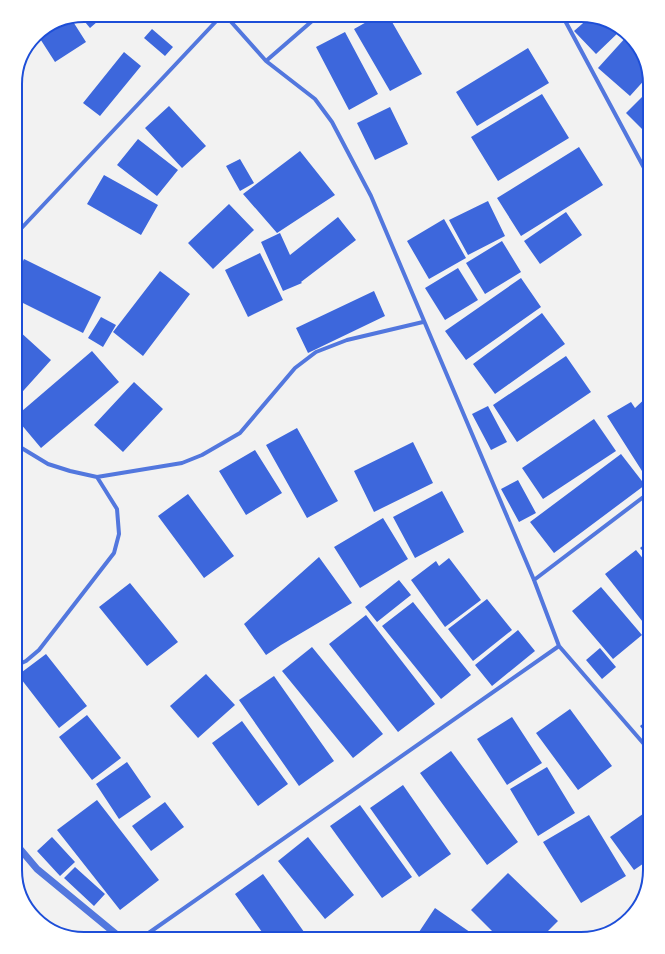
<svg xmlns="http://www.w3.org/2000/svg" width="665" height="954" font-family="Mulish,sans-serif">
<rect width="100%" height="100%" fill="#f2f2f2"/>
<path fill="#3d67dc" d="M84,15h21l-15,13 -10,-12z
M379,15h9l34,59 -32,17 -36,-62z
M590,17l26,7 5,6 -25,24 -22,-23z
M72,20l14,22 -31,20 -18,-28 1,-2z
M152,29l21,18 -8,9 -21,-18z
M345,32l33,62 -29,16 -33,-63z
M627,36l14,13 7,27 -18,20 -32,-28z
M528,48l21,35 -72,43 -21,-34z
M124,52l17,14 -41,50 -17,-13z
M650,89v48l-24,-24z
M542,94l27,44 -71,43 -27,-44z
M169,106l37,40 -24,22 -37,-40z
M390,107l18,37 -33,16 -18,-37z
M138,139l40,31 -21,26 -40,-31z
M579,147l24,38 -82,51 -24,-38z
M300,151l35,44 -58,38 -34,-39z
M240,159l14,24 -14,8 -14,-25z
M104,175l54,30 -17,30 -54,-31z
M488,201l17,35 -37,19 -19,-35z
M229,204l25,26 -41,39 -25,-26z
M566,212l16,23 -42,29 -16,-23z
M338,217l18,23 -55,42 1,1 -19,8 -22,-49 19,-9 10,22z
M444,219l22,39 -37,21 -22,-38z
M502,241l19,31 -36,22 -19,-31z
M260,253l23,47 -35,17 -23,-47z
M24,259l77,38 -18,36 -68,-34v-22z
M458,268l20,32 -33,20 -20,-32z
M160,271l30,23 -47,62 -30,-24z
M521,278l20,29 -75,53 -21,-29z
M374,291l11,25 -77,37 -12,-25z
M542,313l23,31 -70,50 -22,-30z
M101,317l15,8 -13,22 -15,-9z
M18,330l33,30 -36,40v-67z
M92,351l27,31 -78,66 -26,-31z
M566,356l25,36 -74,50 -24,-37z
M134,382l29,27 -40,43 -29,-27z
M650,394v72l-8,5 -35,-55 24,-14 4,6z
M488,406l19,36 -16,8 -19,-36z
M594,419l22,32 -73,48 -21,-31z
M297,428l41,73 -31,17 -41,-73z
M413,442l20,41 -59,29 -20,-41z
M255,450l27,43 -36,22 -27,-44z
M621,454l24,31 -91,68 -24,-31z
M518,480l18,33 -17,9 -18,-33z
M442,491l22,41 -49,26 -22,-41z
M188,494l46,62 -30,22 -46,-62z
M383,518l25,41 -48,29 -26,-41z
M650,540v19l-10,-11z
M636,550l14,17v64l-45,-57z
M319,557l33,46 -71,42 -15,10 -22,-31z
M449,558l32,42 -36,27 -34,-47 25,-19 3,5z
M15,579l8,5 -8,11z
M399,580l12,15 -34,27 -12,-15z
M130,583l48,59 -31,24 -48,-59z
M601,587l41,48 -29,24 -41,-48z
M487,599l25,31 -39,31 -25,-32z
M413,602l58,73 -30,24 -59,-73z
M366,615l69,89 -37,28 -69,-88z
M518,630l17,21 -43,35 -17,-21z
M312,647l71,87 -30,24 -71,-87z
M600,648l16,19 -14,12 -16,-19z
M46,654l41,52 -28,22 -41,-53z
M650,664v13l-6,-7z
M206,674l29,31 -37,33 -28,-32z
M274,676l60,85 -35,25 -60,-86z
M570,709l42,57 -34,24 -42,-57z
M87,715l34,43 -29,22 -33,-43z
M512,717l30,46 -35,22 -30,-46z
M650,718v21l-10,-13z
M242,721l46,63 -30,22 -46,-63z
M451,751l67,91 -31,23 -67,-92z
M127,762l24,35 -32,22 -23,-35z
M547,767l28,46 -37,23 -28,-47z
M403,785l48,69 -32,23 -49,-69z
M97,800l62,80 -39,30 -63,-80z
M165,802l19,25 -33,24 -19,-25z
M360,805l52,72 -30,21 -52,-72z
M650,809v50l-16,11 -24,-33z
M589,815l37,61 -45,27 -38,-61z
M52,837l23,25 -15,14 -23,-25z
M308,837l46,58 -29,24 -47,-58z
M75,867l30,27 -11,12 -30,-28z
M508,873l50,48 -18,18h-40l-29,-29z
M263,874l46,65h-42l-32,-45z
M435,908l45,31 -65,-1z"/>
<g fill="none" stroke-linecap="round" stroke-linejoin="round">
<path stroke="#5277de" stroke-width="4" d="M225,15l41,46 49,38 17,23 39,74 163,384 25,66 91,105
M562,15l88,164
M266,61l53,-46
M15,235l207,-220
M15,444l33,20 22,7 27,6 85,-14 20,-8 38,-22 55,-65 21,-16 31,-12 76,-18
M534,580l116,-88
M15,666l11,-5 13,-11 75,-97 5,-19 -2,-25 -20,-32
M607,932l34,-29
M140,939l419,-293"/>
<path stroke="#5277de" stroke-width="7" d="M15,843l22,26 85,70"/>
</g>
<path d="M0 0H665V954H0ZM84 22H581A62 62 0 0 1 643 84V870A62 62 0 0 1 581 932H84A62 62 0 0 1 22 870V84A62 62 0 0 1 84 22Z" fill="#fff" fill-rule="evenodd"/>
<path fill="none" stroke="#1d4ed8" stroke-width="2" d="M84 22H581A62 62 0 0 1 643 84V870A62 62 0 0 1 581 932H84A62 62 0 0 1 22 870V84A62 62 0 0 1 84 22Z"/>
</svg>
